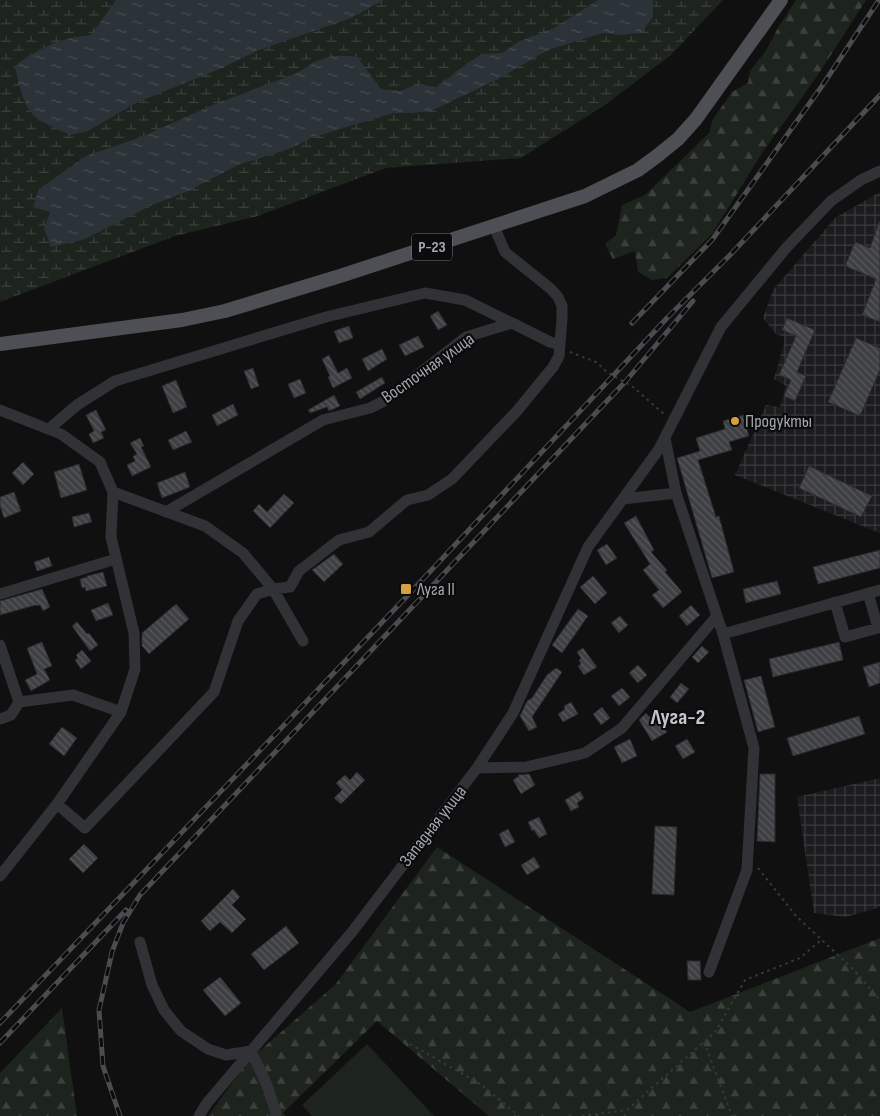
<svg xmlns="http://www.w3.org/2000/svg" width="880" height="1116" font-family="'Sofia Sans Condensed',sans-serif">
<defs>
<pattern id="industrial-grid" width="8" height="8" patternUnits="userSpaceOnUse" patternTransform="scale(1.25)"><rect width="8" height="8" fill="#1c1c1e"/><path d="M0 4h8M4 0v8" fill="none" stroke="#3a3a3c"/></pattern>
<pattern id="forest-firs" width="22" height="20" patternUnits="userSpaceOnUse" patternTransform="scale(1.25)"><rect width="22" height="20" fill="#1d231d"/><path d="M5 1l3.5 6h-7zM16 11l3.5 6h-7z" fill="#3b403b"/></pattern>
<pattern id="wetland-marsh" width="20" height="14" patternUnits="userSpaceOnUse" patternTransform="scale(1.25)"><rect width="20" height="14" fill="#1d231d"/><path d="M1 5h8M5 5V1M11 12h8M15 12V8" fill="none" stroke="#3b403b"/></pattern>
<pattern id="water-ripples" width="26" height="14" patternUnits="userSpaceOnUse" patternTransform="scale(1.25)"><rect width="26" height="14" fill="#2b3238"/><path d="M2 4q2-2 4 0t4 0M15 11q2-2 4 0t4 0" fill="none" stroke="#474d52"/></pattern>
<pattern id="building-back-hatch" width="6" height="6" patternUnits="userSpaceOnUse" patternTransform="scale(1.25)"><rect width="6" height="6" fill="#3f4044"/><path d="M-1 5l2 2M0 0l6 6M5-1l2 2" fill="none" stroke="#58595c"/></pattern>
</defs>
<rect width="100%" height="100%" fill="#101011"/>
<path fill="url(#industrial-grid)" d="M880,192v341l-145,-58 31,-70 14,2 6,-21 -12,-7 10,-35v-7l-8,-3 -13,-16 10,-28 62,-72z
M880,778v129l-34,10 -32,-4 -17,-116z"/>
<path fill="#1d231d" d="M367,1044l67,72h-122l-10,-11z"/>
<path fill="url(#forest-firs)" d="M796,0h70l-48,75 -56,78 -50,81 -45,44 -15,2 -14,-8 -3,-21 -22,8 -8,-15 11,-9 6,-30 23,-10 64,-62 4,-14 19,-27 16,-9 2,-12 15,-19 14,-26z
M437,847l253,165 190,-74v178h-391l-112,-95 -94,92 3,3h-78l41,-56 86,-75z
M62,1008l15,108h-77v-43z"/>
<path fill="url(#wetland-marsh)" d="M0,0h723l-52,55 -66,50 -84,53 -135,10 -128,48 -83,20 -175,66z"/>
<path fill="url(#water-ripples)" d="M116,0h268l-33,18 -92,32 -35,17 -88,36 -48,28 -18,4c-11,-5 -22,-10 -32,-16 -14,-9 -20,-37 -23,-53 26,-19 44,-28 76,-31z
M598,0h55v17l-12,16 -20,2 -18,-2 -55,17 -48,28 -69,33 -19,2h-19l-82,25 -19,10 -54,17 -50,26 -36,14 -67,34 -34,8 -7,-18 6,-17 -17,-5 6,-18 47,-33 55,-19 67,-30 73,-28 18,-7 15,-10 18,-6h20l6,2 23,31 19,2 18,-7 19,3 29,-23 16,-10 20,-1 16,-11 36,-14z"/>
<path fill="url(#building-back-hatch)" stroke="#2a2a2d" d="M879,222h1v100l-18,-7 14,-36 -31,-13 10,-24 15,6z
M438,311l9,14 -9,5 -8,-14z
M787,318l28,12 -18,42 9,4 -11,25 -11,-5 7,-16 -12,-5 17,-39 -14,-6z
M349,326l4,12 -14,5 -5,-12z
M418,336l6,11 -19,9 -6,-11z
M856,338l24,10v22l-20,46 -32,-14z
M382,349l5,10 -19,12 -6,-12z
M329,355l9,18 9,-5 5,10 -19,10 -5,-11 2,-1 -8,-17z
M253,368l6,18 -8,3 -7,-18z
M382,377l3,6 -25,16 -4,-7z
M300,379l6,14 -12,5 -6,-14z
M176,380l11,27 -14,6 -11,-27z
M334,395l6,11 -11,5 -2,-4 -17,6 -2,-3z
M233,404l5,11 -21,11 -5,-11z
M96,410l10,20 -5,2 3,6 -11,5 -4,-9 5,-3 -8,-16z
M743,415l6,21 -20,6 3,8 -34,10 18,57 3,-1 15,56 -22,6 -35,-120 23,-7 -4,-13 29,-9 -2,-8z
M186,431l6,11 -19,8 -5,-10z
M140,438l4,8 -3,1 10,20 -19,9 -5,-11 8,-4 -2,-5 4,-2 -7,-11z
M23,462l11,12 -11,11 -11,-12z
M79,464l8,26 -26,8 -7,-26z
M809,466l63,30 -11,21 -62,-29z
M185,472l5,15 -28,11 -5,-15z
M14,492l7,19 -17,7 -4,-12v-9z
M284,494l10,9 -24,25 -17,-17 6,-7 8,8z
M89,513l3,9 -18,5 -2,-10z
M636,516l18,34 -3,2 16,18 -2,2 17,20 -19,16 -11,-13 7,-5 -16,-20 7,-6 -26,-41z
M607,544l10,14 -11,7 -9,-15z
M880,550v18l-62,16 -5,-17z
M334,554l9,10 -19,18 -12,-12z
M49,557l3,9 -15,5 -3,-9z
M103,572l4,14 -21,5 -1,-4 -3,1 -2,-9 7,-2v-1z
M593,576l14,17 -12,11 -15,-17z
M777,581l4,13 -35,9 -3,-14z
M42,589l8,18 -7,4 -3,-6 -3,1 -1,-1 -36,10v-14z
M108,603l5,12 -17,6 -5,-11z
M176,604l13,15 -40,35 -7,-8v-13z
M691,605l9,10 -13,11 -8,-10z
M578,609l10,7 -26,37 -10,-8z
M620,616l8,9 -9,8 -8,-10z
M77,622l10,12 2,-1 9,12 -8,6 -18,-25z
M42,642l10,24 -8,3 6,11 -19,11 -6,-11 12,-6 -10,-26z
M839,642l4,18 -70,17 -4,-18z
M702,646l7,6 -11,11 -6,-6z
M583,648l14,19 -13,8 -6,-9 3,-2 -2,-4 2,-2 -4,-6z
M82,650l9,11 -10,8 -6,-9 3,-2 -2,-3z
M880,662v21l-11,4 -6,-20z
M638,665l9,10 -9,8 -9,-10z
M556,668l6,4 -30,45 5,10 -8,4 -9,-15 7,-15 5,-3 15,-23z
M761,676l14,51 -17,5 -14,-52z
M681,683l8,6 -12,14 -7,-6z
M622,688l8,9 -11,9 -8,-10z
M571,702l7,12 -15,8 -5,-8 7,-5 -1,-3z
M602,707l8,11 -9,7 -8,-11z
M646,713l3,4 7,-4 11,19 -15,9 -13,-21z
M859,716l6,18 -72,22 -6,-18z
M62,727l15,11 -13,18 -15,-12z
M630,739l7,17 -15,7 -8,-16z
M687,739l8,13 -12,7 -8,-13z
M357,772l8,8 -24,24 -7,-6 8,-8 -6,-7 9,-8 5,5z
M529,774l6,11 -14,9 -8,-14 6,-4 -1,-1z
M760,774h15v68l-18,-1z
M580,791l4,7 -7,5 2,4 -8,4 -6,-11z
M539,817l8,17 -8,4 -5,-8 -2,1 -4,-9z
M655,826l22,1 -3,68 -22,-1z
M508,829l7,13 -10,5 -6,-13z
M84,844l14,14 -15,15 -14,-14z
M534,857l6,10 -13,8 -6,-10z
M233,889l7,8 -8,8 14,14 -14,14 -12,-11 -10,9 -9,-10z
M286,926l13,17 -35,27 -13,-16z
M687,961h13l1,19h-13z
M220,977l21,26 -16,13 -22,-26z"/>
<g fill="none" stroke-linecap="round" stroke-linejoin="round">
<path stroke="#38393c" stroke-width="2" stroke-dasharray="2.5 4" stroke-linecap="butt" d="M570,352l26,10 11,10 26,15 32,28
M758,868l38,48 56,52 28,32
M704,1042l28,74
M410,1044l72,41 37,31
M582,1116l45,-6 88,-78 30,-52 55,-22 21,-18"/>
<path stroke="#313235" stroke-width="11" d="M0,410l61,24 39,28 13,30 -2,45 23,96 1,36 -14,43 -64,92 -57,72
M49,429l28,-24 38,-24 211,-64 99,-24 40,7 47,23
M665,438l11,55
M113,492l92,34 38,27 30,36 30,52
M623,499l53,-6 47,141 157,-44
M166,512l157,-92 47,-12 14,-7 82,-64 46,-14 38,19 10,3
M0,594l116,-35
M835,602l10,35 33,-9 -10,-35
M0,645l19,57 54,-7 48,17
M0,719l11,-4 8,-13
M477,768l49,-1 59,-14 37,-25 94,-111
M57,804l28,24 129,-136 24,-71 19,-27 16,-5 17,-2 9,-16 40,-31 30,-8 38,-32 21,-5 24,-16 65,-68 36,-44 6,-11 3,-37v-13l-4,-9 -7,-8 -46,-37 -11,-26
M140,942l12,43 12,25 17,21 27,18 18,6 25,-4 16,34 9,28 -1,3
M709,972l38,-102 7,-122 -31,-114
M199,1116l8,-13 145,-171 125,-164 36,-55 75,-166 71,-98 62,-122 66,-80 44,-46 30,-21 19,-9"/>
<path stroke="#4e4f54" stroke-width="14" d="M0,344l182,-24 43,-9 115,-35 245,-80 53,-26 19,-14 21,-17 18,-20 85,-119"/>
<defs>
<path id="rail" d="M632,323l80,-83 110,-154 57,-86
M0,1023l410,-430 257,-275 64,-64 149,-159
M0,1043l126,-133
M120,1116l-17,-50 -4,-56 13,-58 11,-29 17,-28 485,-513 68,-81"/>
</defs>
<use href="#rail" stroke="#4b4c50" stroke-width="5"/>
<use href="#rail" stroke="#0b0b0c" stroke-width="3" stroke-dasharray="9" stroke-linecap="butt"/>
</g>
<g fill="#d89f41" stroke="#0b0b0c" stroke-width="2">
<circle cx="735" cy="421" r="5"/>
<rect x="400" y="583" width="12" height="12" rx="2.5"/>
</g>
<g text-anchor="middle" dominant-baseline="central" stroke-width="4.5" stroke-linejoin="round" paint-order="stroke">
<rect fill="#0b0b0c" stroke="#75787f" stroke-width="1" x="412" y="233.5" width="40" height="27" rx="4"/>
<g font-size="16" font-weight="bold" fill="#a3a7b0">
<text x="432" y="247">Р-23</text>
</g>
<g font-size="18" fill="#a3a7b0" stroke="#0b0b0c">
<text transform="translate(428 368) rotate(-35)">Восточная улица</text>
<text transform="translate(433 826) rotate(-52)">Западная улица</text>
</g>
<g font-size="18" fill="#a3a7b0" stroke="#0b0b0c" text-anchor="start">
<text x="745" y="421">Продукты</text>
<text x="417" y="589">Луга II</text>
</g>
<g font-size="22" font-weight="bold" fill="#c3c6cd" stroke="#0b0b0c">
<text x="678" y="717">Луга-2</text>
</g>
</g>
</svg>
